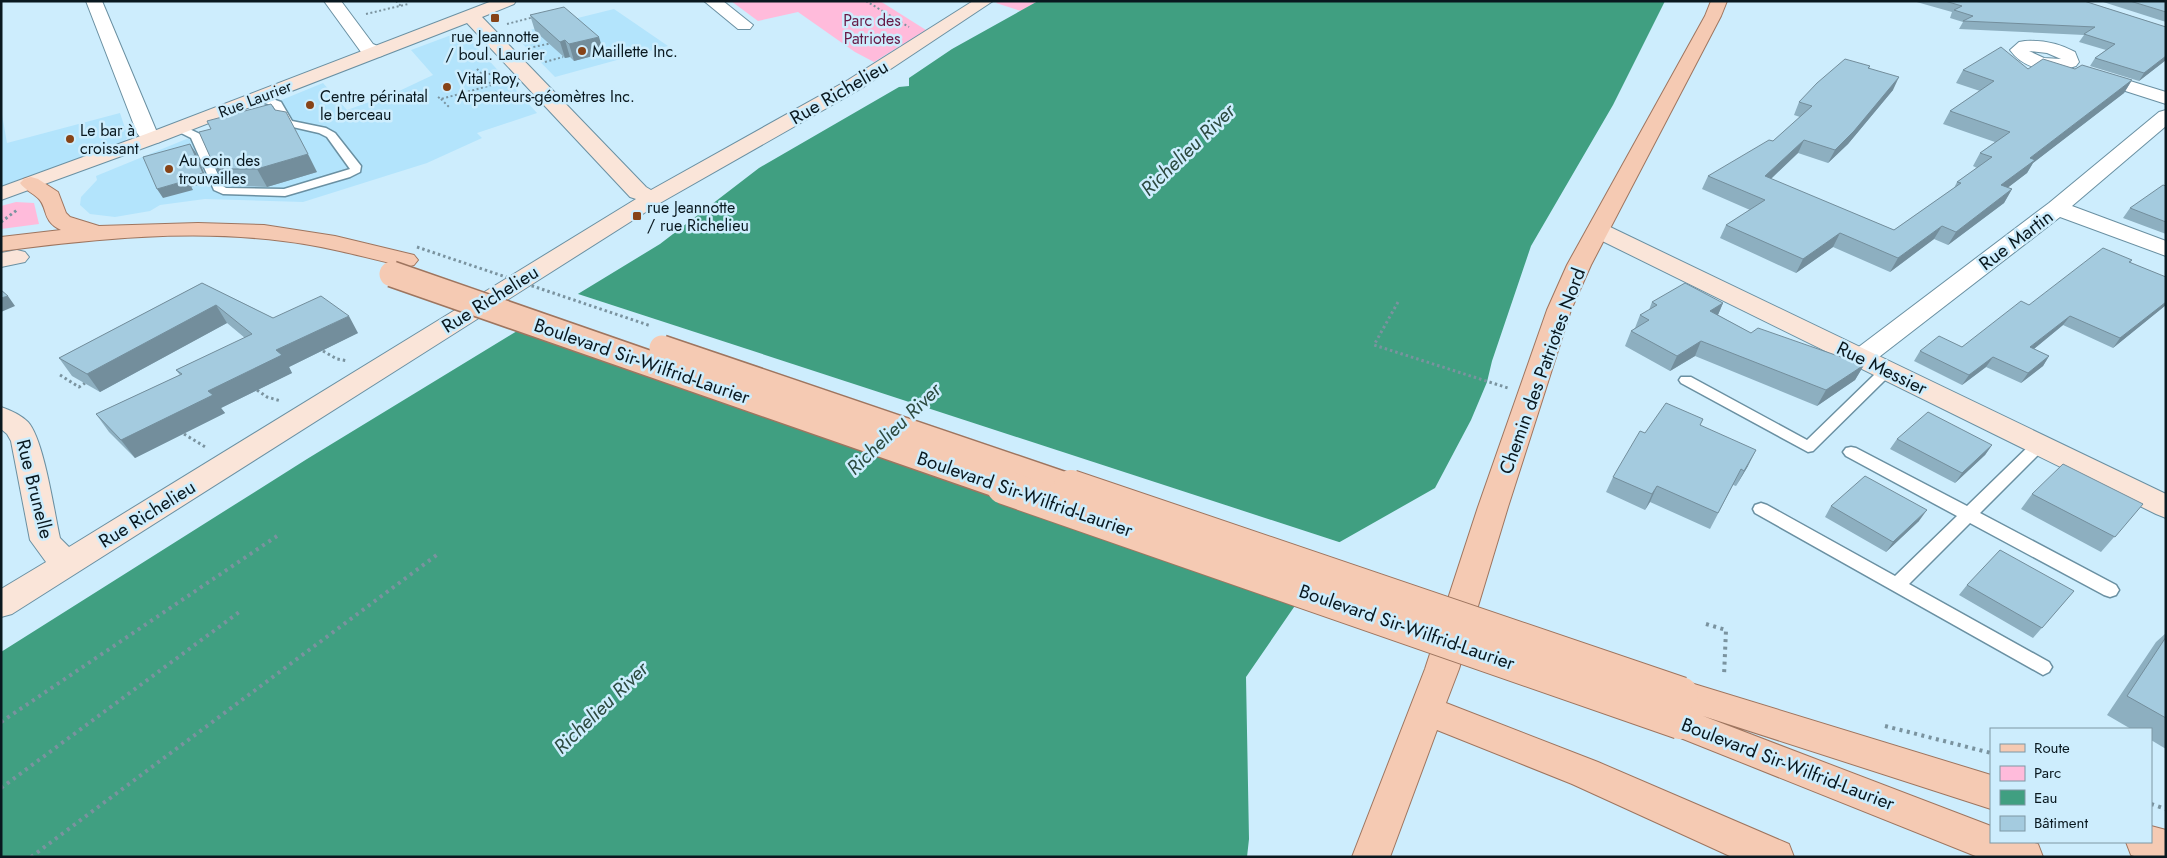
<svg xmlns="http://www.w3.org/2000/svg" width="2167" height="858" font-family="Jost,sans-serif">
<rect width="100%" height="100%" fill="#cdedfd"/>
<path fill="#b3e4fc" d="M614,9l54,37 -113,31 -42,-43z
M462,31l75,82 -60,20 5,5 -55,25 -124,39 -98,-3 -45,6 -10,6 -35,6 -25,-3 -10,-9 1,-8 16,-17 -1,-4 227,-93 24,27 50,-18 36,-17 -22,-25z
M1,109l6,34 113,-30 8,24 -3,4 -18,7 -106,38z"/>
<path fill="#ffbbdb" d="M731,1h149l46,29 -52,32 -19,-10 -57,-40 -40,9z
M998,1h40l-17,10 -25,-8z
M16,202l18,1 5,21 -38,5v-23z"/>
<path fill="#409f81" d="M1038,1h627l-52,104 -82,141 -39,115 -5,21 -16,38 -36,68 -97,55 -92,134 3,162 -2,18h-1246v-205l306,-193 353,-215 99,-76 140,-81 10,-1v-8l43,-29z"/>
<path fill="#cdedfd" d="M575,293l767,250 -43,61 -784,-275z"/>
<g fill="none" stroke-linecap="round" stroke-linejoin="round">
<defs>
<path id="lane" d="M259,94l22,8 11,19 34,7 9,5 26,33 -1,6 -10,5 -65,19 -62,-2 -9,-4 -23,-52 -16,-8 -1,-2 1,-2h8l17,8 23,52 3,2 58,1 66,-20 -23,-32 -8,-4 -35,-8 -11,-19 -18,-7v-4z
M1889,367l5,1 2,3 -12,10 -71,70 -5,1 -127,-69 -2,-3 2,-3h10l116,63 67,-65z
M2039,440l5,1 3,4 -3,4 -64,64 136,72 3,5 -3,5 -6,2 -6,-2 -134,-72 -61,61 140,78 3,5 -3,5 -6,3 -288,-162 -2,-4 2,-4 6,-2 6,2 128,71 62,-60 -111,-60 -3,-4 3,-4 5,-1 5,1 111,58 67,-65z"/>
<path id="street" d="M86,1h16l54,129 7,8 -3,4c-10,3 -17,0 -23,-9z
M324,1h17l32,43 9,4 3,4 -3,4 -6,1 -15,-5z
M704,1h19l30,24 -3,4h-12z
M2025,41c18,-1 35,3 50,11l4,10 -3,4c-22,8 -51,5 -66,-16l9,-8zM2029,51l18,2 14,6 -17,-1z
M2094,70l72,22v12l-78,-25 -3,-4 3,-4z
M2166,110v16l-94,80 94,35v15l-106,-39 -190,147 -9,2 -9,-2 -4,-6 4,-6 197,-149 110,-91z"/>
<path id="secondary" d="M492,1h24l-2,3 -32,13 164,170 5,3 197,-110 125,-79h20l-131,87 -202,115 -648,411 -11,3v-28l45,-27 -16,-22 -19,-99 -4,-7 -6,-5v-22c9,3 20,8 27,15 16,18 26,89 32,116l9,9 567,-348 -6,-2 -163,-174 -307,119 -159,58v-13l145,-53z
M1598,223l8,2 560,269v24l-10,-4 -566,-279 -3,-5 3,-5z
M17,250l8,2 4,5 -4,5 -24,5v-14z"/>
<path id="primary" d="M1711,1h16l-6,15 -130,249 -20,45 -63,197 -49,162 -13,34 152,59 191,82 5,13h-62l-160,-73 -135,-54 -47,127h-38l73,-188 53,-162 69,-197 20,-45 138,-249z
M31,177l7,2 20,13 8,21 4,4 29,9 99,-3 66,2 71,11 79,19 4,5 -4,5 -8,2c-41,-10 -81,-21 -123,-26 -93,-12 -189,-2 -282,10v-14l60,-7c-19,-9 -13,-21 -22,-31 -6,-6 -14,-9 -19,-16l4,-4z
M1681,680l310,95v34l-288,-93 288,110v16h40l7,2 5,13h-65l-310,-124 -6,-11 6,-11 11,-3 -10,-4 -5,-10 5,-10z
M2151,826l15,4v27h-29l-6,-2 -5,-13h25z"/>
</defs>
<use href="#lane" stroke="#6a90a2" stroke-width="3"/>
<use href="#street" stroke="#6a90a2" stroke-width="2"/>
<use href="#secondary" stroke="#6a90a2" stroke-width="2"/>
<use href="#primary" stroke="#9e755f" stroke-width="2"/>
<path stroke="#7a939f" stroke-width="2" stroke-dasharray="2 2.5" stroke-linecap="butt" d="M396,1l5,5
M866,1l43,26
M366,14l42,-10
M507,24l27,-7
M529,48l23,-5
M545,62l18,-5
M480,77l16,-5
M438,97l3,2 51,-14 -15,-16
M441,99l9,9"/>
<path stroke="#7a939f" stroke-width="3" stroke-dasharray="2.5 3" stroke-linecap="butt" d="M1,222l16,-12
M1398,302l-24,43 134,43
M323,351l14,8 11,2
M60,375l19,12 6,-4
M257,390l10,7 14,4
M184,434l23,14"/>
<path stroke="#7a939f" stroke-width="4" stroke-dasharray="3 4.5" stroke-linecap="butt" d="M1706,624l20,6 -2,46
M1,722l276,-186
M1885,726l106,27
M1,788l241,-178
M2151,804l15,5
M31,857l407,-303"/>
<use href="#lane" fill="#fff" fill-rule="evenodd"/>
<use href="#street" fill="#fff" fill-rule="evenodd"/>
<use href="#secondary" fill="#fae5d9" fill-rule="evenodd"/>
<use href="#primary" fill="#f5cab3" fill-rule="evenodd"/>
<defs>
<path id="primary-bridge-far1" d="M392,274l615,214
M662,348l412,140"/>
<path id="primary-bridge" d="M1004,487l676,235
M1071,487l610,207"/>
</defs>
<use href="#primary-bridge-far1" stroke="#9e755f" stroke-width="28" stroke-linecap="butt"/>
<use href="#primary-bridge" stroke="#9e755f" stroke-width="36" stroke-linecap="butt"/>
<path stroke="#7a939f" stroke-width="3" stroke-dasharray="2.5 3" stroke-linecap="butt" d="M417,247l234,79"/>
<use href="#primary-bridge-far1" stroke="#f5cab3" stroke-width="25"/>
<use href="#primary-bridge" stroke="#f5cab3" stroke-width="34"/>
</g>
<path fill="#8dafc0" d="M1913,1h171l82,26v33l-27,21 -49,-15 5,-8 11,-8 -27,-8 5,-7 -125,-6 4,-7 -13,-4 2,-6z
M2100,1h66v21z
M530,15l74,38 -30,8 -4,-4 -5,1 -30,-27z
M1870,66l-1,3 24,21 -45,54 -20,19 -30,-10 -27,26 123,51 60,-42 3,-6 20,-14 -4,-2 7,-13 15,-11 -52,-18 7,-13 30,-20 -24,-8 7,-13 65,-1h47l57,11 -8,13 -91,70 -6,10 -20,15 5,1 -8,14 -56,42 -14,-6 -44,33 -57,-25 -37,26 -76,-35 6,-13 24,-15 -48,-21 6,-13 65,-35 27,-24 -6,-2 5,-13z
M199,132l118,40 -50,15 -28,-1 -6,-11 -11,3z
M2166,186v48l-43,-16 7,-10z
M2132,260l-2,3 36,14v28l-53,43 -50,-23 -29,24 15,7 -6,10 -22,17 -35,-16 -24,18 -48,-24 6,-10 42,-4 67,-42z
M202,283l71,35 85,15 -69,34 3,6 -71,35 4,5 -90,45 -26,-26 -13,-18 84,-39 -4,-5 69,-32 -18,-15 -127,69 -28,-16 -13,-18z
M1652,302l71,1 -5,12 33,18 113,32 -9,15 -38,26 -122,-50 -25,15 -45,-25 6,-15 4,-3 5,-13 9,-5z
M1703,419l-3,6 48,41 -12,20 -3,-1 -23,44 -60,-27 -5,8 -39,-18 7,-15 32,-44z
M1897,439l95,6 -7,10 -30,28 -65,-34z
M2032,494l111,10 -42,48 -80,-43z
M1831,506l88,15 -33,31 -61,-35z
M1967,585l107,6 -41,47 -74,-43z
M2166,633v116l-15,-9v-11h-20l-24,-14 49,-73z"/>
<path fill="#738e9c" d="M599,37l5,16 -30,8 -5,-17z
M565,40l5,17 -5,1 -5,-16z
M2166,56v4l-27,21 5,-8z
M1899,77l-6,13 -45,54 -20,19 7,-13z
M2132,80l-8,13 -91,70 -6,10 -34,26 8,-14 29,-27z
M1804,140l-6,13 -39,37 6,-14z
M190,144l6,9 12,29 -17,5 -5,-10z
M308,154l9,18 -50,15 -10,-18z
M224,157l9,18 -11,3 -10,-17z
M188,180l5,10 -30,8 -6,-9z
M2012,189l-8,14 -56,42 8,-13z
M1942,226l-8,13 -44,33 8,-14z
M1840,233l-7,14 -37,26 7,-14z
M8,296l7,10 -14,6v-14z
M2166,302v3l-53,43 7,-10z
M1723,303l-6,14 -7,-6z
M216,305l11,18 -127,69 -13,-18z
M349,316l9,17 -69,34 3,6 -71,35 4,5 -90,45 -14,-18 87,-49 68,-41z
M2070,316l-7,9 -39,32 6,-10z
M1701,341l-6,15 -25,15 7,-15z
M2049,356l-6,10 -22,17 7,-10z
M1993,357l-7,10 -24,18 7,-10z
M1864,365l-9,15 -38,26 9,-16z
M1992,445l-7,10 -30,28 7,-10z
M1756,450l-8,16 -12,20 8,-15z
M1657,486l-7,16 -5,8 7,-16z
M1927,510l-8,11 -33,31 7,-10z"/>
<path fill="#a4cbdf" stroke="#738e9c" d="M1945,1h139l82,26v29l-22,17 -49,-15 20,-14 -31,-10 11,-7 -132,-6 10,-5 -19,-6 8,-4z
M2130,1h36v11z
M564,7l35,30 -30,7 -4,-4 -5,2 -30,-27z
M2001,47l27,22 15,-10 32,10 7,-4 50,15 -102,78 5,2 -34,25 11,4 -56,43 -14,-6 -44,32 -58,-25 -37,26 -77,-34 39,-25 -57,-24 61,-36 4,1 39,-35 -13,-4 18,-19 28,-24 25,7 -2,2 31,9 -45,54 -19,19 -31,-10 -39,36 129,54 67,-47 -4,-1 35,-25 -12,-4 30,-21 -60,-21 44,-30 -31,-11z
M271,104l4,6 11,2 22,42 -51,15h-28l-5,-12 -12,4 -13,-29 12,-3 -4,-8z
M190,144l13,29 -17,4 2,3 -31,9 -14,-32z
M2163,185l3,1v36l-36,-14z
M2103,248l29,12 -3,2 37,15v25l-46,36 -50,-22 -40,31 19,9 -21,17 -35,-16 -24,18 -49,-24 19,-15 23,11 59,-46 8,4z
M202,283l71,35 48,-22 28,20 -73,34 6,5 -74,36 5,4 -92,45 -25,-26 86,-40 -6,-4 76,-36 -36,-29 -129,69 -28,-16z
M1685,283l38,20 -13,8 41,22 7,-5 106,37 -38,25 -125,-49 -24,15 -46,-25 18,-11 -9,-5 17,-10 -5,-3z
M1,290l7,6 -7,2z
M1666,403l37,16 -3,6 56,25 -12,21 -3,-2 -23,44 -61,-27 -5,8 -39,-17 27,-46 5,2z
M1928,412l64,33 -30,28 -65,-34z
M2063,464l80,40 -28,33 -83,-43z
M1865,476l62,34 -34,32 -62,-36z
M2000,550l74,41 -32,37 -75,-43z
M2166,637v81l-39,-22z"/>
<g fill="#874317" stroke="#cdedfd" stroke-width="2">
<rect x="490" y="13" width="10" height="10" rx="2.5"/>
<circle cx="582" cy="51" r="5"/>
<circle cx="447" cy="87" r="5"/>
<circle cx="310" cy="105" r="5"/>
<circle cx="70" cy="139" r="5"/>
<circle cx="169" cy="169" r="5"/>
<rect x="632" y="211" width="10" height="10" rx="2.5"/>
</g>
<g text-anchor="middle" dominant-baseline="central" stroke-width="5" stroke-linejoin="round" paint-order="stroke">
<g font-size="16" fill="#661a46" stroke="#cdedfd">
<text x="872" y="20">Parc des<tspan x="872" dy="18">Patriotes</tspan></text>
</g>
<g font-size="16" fill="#09181f" stroke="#cdedfd" text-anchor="start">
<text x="495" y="36" text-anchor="middle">rue Jeannotte<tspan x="495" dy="18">/ boul. Laurier</tspan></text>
<text x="592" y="51">Maillette Inc.</text>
<text x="457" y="78">Vital Roy,<tspan x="457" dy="18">Arpenteurs-géomètres Inc.</tspan></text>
<text x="320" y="96">Centre périnatal<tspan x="320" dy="18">le berceau</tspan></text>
<text x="80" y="130">Le bar à<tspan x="80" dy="18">croissant</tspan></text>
<text x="179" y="160">Au coin des<tspan x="179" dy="18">trouvailles</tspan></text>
<text x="647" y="207">rue Jeannotte<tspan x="647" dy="18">/ rue Richelieu</tspan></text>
</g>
<g font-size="16" fill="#09181f" stroke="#cdedfd">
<text transform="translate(255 99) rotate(-21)">Rue Laurier</text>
</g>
<g font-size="19" fill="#09181f" stroke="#cdedfd">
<text transform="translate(839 92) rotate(-30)">Rue Richelieu</text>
<text transform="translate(2016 240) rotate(-37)">Rue Martin</text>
<text transform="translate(490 299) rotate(-32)">Rue Richelieu</text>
<text transform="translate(642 361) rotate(19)">Boulevard Sir-Wilfrid-Laurier</text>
<text transform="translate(1882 368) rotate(26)">Rue Messier</text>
<text transform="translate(1542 371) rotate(-70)">Chemin des Patriotes Nord</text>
<text transform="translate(35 489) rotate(76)">Rue Brunelle</text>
<text transform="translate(1025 494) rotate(19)">Boulevard Sir-Wilfrid-Laurier</text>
<text transform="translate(147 514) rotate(-32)">Rue Richelieu</text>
<text transform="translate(1407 627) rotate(19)">Boulevard Sir-Wilfrid-Laurier</text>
<text transform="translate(1788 764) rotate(21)">Boulevard Sir-Wilfrid-Laurier</text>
</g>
<g font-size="20" font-style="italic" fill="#2d4a40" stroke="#cdedfd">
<text transform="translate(1188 150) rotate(-44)">Richelieu River</text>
<text transform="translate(894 429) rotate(-44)">Richelieu River</text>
<text transform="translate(601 708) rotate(-44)">Richelieu River</text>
</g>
</g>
<rect width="2167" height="858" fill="none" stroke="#09181f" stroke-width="5"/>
<rect x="1990" y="728" width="162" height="115" fill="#cdedfd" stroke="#7f98a4"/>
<rect x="2000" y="744" width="25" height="8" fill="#f5cab3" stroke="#7f98a4"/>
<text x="2034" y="753" font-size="15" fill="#09181f">Route</text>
<rect x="2000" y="766" width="25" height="15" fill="#ffbbdb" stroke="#7f98a4"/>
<text x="2034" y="778" font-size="15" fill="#09181f">Parc</text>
<rect x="2000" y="790" width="25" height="15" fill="#409f81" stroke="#7f98a4"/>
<text x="2034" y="803" font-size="15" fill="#09181f">Eau</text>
<rect x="2000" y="816" width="25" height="15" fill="#a4cbdf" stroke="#7f98a4"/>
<text x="2034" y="828" font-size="15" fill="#09181f">Bâtiment</text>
</svg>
